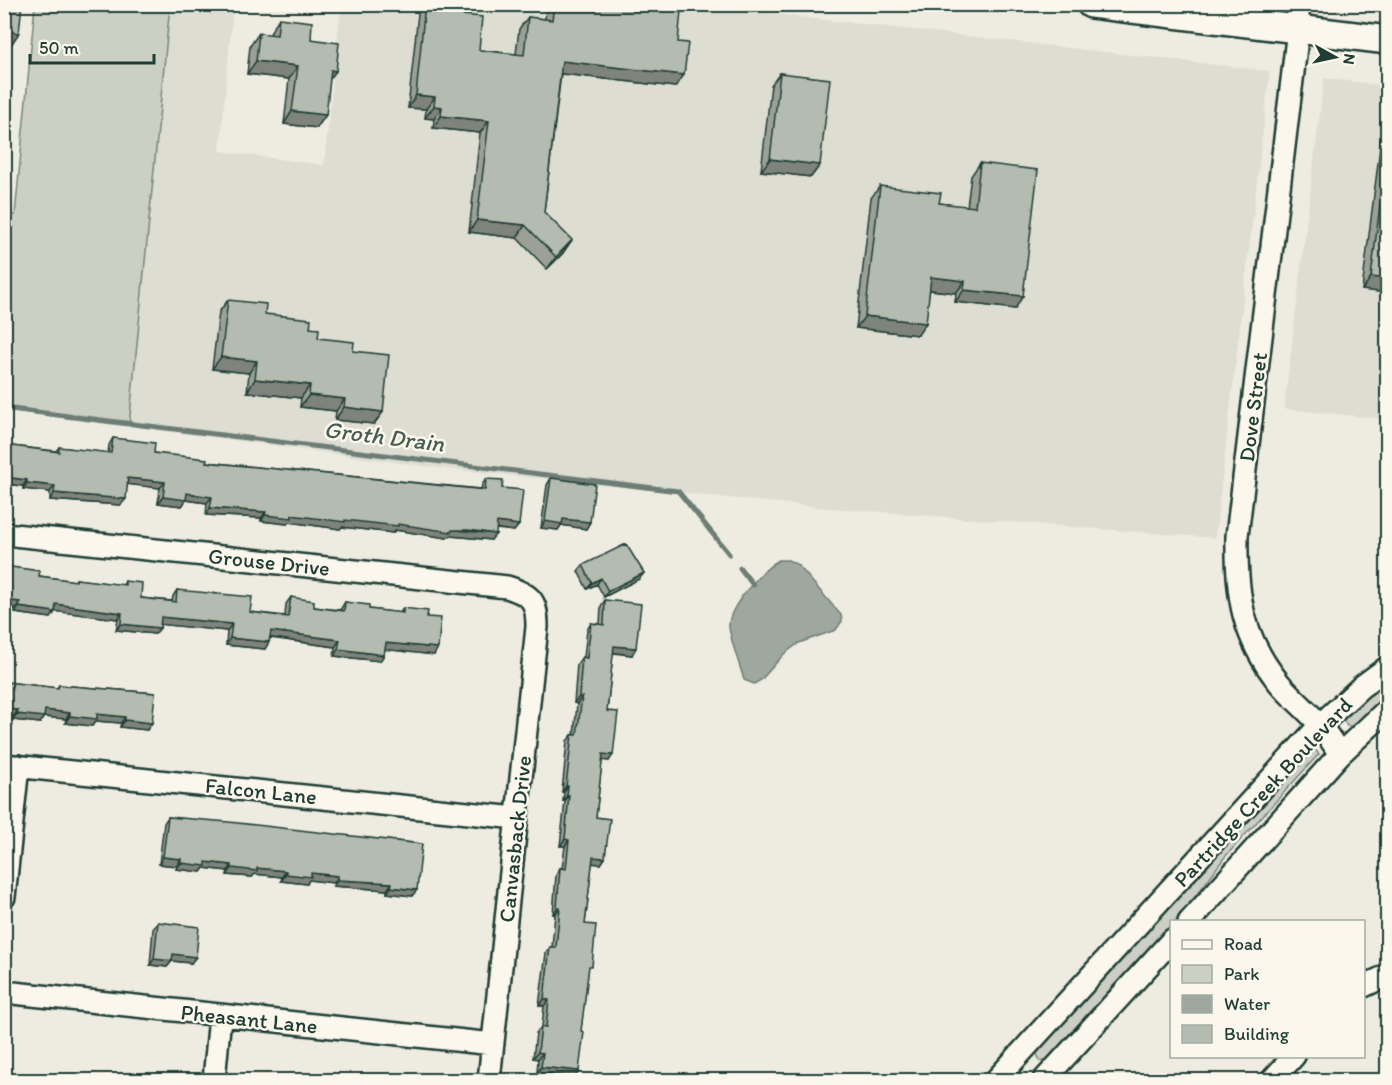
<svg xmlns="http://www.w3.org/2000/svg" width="1392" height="1085" font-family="Itim,sans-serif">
<rect width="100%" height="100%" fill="#eeece1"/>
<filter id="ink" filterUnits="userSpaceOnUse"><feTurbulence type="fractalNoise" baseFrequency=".0167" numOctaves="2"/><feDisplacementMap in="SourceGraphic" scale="12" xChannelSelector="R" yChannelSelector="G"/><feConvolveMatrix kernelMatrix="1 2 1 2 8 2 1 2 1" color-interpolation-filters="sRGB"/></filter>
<g filter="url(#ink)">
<path fill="#ddddd2" d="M170,5h63l-13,146 104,14 17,-160h355l574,66 -55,467 -397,-31 -380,-39 -309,-42z
M1324,78l63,8v333l-103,-10z"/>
<path fill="#cbcfc4" stroke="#75867c" stroke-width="1.5" d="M35,5h135l-41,421 -124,-16v-196l10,1z
M1387,680v19l-31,27h-9l-4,-7 2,-5z
M1314,749l5,5 -95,104 -45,61 -2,2 -5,1 -1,5 -122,133 -4,2 -5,-1 -3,-7 1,-5z"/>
<path fill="#9fa89f" stroke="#6c7d74" stroke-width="1.5" d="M779,560h9l10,5 43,50 1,6 -6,9 -37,13 -15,11 -23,26 -7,4 -10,-4c-4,-15 -14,-40 -15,-54 -1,-19 34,-57 50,-66z"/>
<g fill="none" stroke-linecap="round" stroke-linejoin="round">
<path stroke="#6c7d74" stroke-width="5" d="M4,408l674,83 51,63
M740,568l13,17"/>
<defs>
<path id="minor" d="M1298,4v25l-5,43 -56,464c-1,58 5,102 43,148 12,14 27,26 39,40 8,9 14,20 21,30
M4,534l503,53c25,8 30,14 30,40l-48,453
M4,765l513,53
M4,897l14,-131
M1189,922l151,-168 48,-45
M1364,986l24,-11
M4,992l489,52
M214,1080l6,-64
M996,1080l324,-355 41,-38 27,-20
M1044,1080l128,-140
M1272,1080l22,-24"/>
<path id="major" d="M1091,4l297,36"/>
</defs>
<use href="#minor" stroke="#1f3d34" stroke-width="26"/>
<use href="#major" stroke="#1f3d34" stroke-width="32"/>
<use href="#minor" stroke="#fbf7ec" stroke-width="21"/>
<use href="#major" stroke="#fbf7ec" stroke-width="27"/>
</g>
<path fill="#9ba197" stroke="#1f3d34" stroke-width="1.5" d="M419,4h30l14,11 16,35 37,4 3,-25 9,-12 17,2 1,-10 3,-5h78l51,38 -3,45 -114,-13 -17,138 19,41 -16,16 -30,-31 -48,-6 11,-99 -47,-5 1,-9 -9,-1 1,-9 -18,-1z
M279,18l32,21 25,32 -6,7 -13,50 -33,-4 5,-45 -42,-5 3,-28 9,-13 11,2 1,-4z
M780,73l40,92 -9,12 -50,-6 10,-86z
M1388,129v164l-26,-3 19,-151z
M980,163l35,146 -60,-7 1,-9 -26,-3 -12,45 -62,-7 15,-130 9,-12 59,17 28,4 4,-31z
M228,300l37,14 45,14 8,10 35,13 30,61 -9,12 -39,-4 1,-9 -36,-4 1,-9 -54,-6 2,-19 -37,-4 7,-57z
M113,438l41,15 52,9 275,27 1,-4 4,-6 16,9 17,37 -5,6 -18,-2 -5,11 -28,-3 -14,-1 -2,2 -52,-8 -2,3 -51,-6 -2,2 -51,-7 -2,2 -26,-3v-3l-55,-3 1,-12 -21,-3 -4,6 -24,-3 2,-15 -32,-4 -7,21 -71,-5v-8l-27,-3v-3l-19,-2v-39l52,6 3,-4 49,6 1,-8z
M551,478l39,44 -4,7 -25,-4 -3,5 -17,-2 6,-43z
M583,565l61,8 -5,6 -35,18 -7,-13 -10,5 -9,-18z
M39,576l36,5 1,-2 47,6 2,-4 16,17 31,3 1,-5 4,-6 73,22 35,4 1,-12 5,-7 23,10 26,3 5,-8 24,7 31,4 3,-5 24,9 7,38 -49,-6 -5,12 -46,-5 1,-9 -65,-9 -1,4 -4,7 -39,-4 1,-14 -67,-7v4l-5,6 -39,-4 2,-11 -63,-8 -4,7 -36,-5v-4l-11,-2z
M605,600l27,55 -19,-2 -6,58 2,50 -7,-1 -6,57 9,41 -4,6 -9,-1 -7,61 3,47 -13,106 -38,-4 1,-14 -5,-1 3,-25 5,-6h1l2,-21h-5l7,-53 4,-6h2l3,-33h-2l3,-39 4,-7h2l3,-22h-5l5,-45h-2l1,-9h-2l5,-51 5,-6h2l3,-31 -3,-1 3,-39 5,-7h2l3,-27 4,-7 9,1 1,-18z
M6,682l51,6 2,-3 96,8 -8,37 -27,-3 1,-4 -25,-2 -4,5 -27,-3 1,-4 -22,-2 -4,6 -27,-3v-3l-9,-1v-32z
M168,817l254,27 -10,52 -25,-3v-3l-54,-4 1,-3 -25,-3 -2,4 -26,-3 1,-4 -27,-3 -3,3 -25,-2 1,-4 -24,-3 -3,4 -25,-3 1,-3 -18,-2 5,-41z
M158,922l33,41 -19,-2 -5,6 -17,-2 3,-36z"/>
<path fill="#7e837b" stroke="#1f3d34" stroke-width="1.5" d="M4,31l15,2 -8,12 -7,-1z
M256,61l42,5 -9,13 -42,-5z
M562,61l122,14 -9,12 -121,-14z
M331,70l5,1 -9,12z
M416,95l19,2 -9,12 -18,-1z
M434,106l8,1 -8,12 -9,-1z
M292,111l34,4 -9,13 -33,-4z
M441,116l48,5 -9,12 -47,-5z
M770,159l50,6 -9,12 -50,-6z
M477,220l48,5 -8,13 -48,-6z
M572,240l-9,13 -16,16 9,-12z
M931,277l34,4 -9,12 -33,-4z
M1371,277l17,2v14l-26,-3z
M964,290l59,6 -8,13 -60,-7z
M865,316l61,7 -8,12 -62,-7z
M221,357l36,4 -8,12 -37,-4z
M255,379l55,6 -9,13 -54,-6z
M309,395l36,4 -9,12 -36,-4z
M344,407l39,5 -9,12 -39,-4z
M4,477l23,3 -4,6 -19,-2z
M128,478l37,4 -5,6 -36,-4z
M27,483l28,3 -5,6 -27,-3z
M54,493l72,6 -5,6 -71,-5z
M187,493l25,4 -5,6 -21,-3 -4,6 -24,-3 5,-6z
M210,508l56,4 -5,6 -55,-3z
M265,515h27l106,9 98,10 -5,6 -28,-3 -14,-1 -2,2 -52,-8 -2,3 -51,-6 -2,2 -51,-7 -2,2 -26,-3z
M563,519l27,3 -4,7 -25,-4 -3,5 -17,-2 4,-7z
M497,522l22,3 -5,6 -21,-3z
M644,573l-5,6 -35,18 4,-6z
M601,578l-4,6 -10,5 5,-6z
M4,600l16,2 -5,7 -11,-2z
M56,604l66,9 -4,6 -66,-8z
M19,607l36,5 -4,6 -36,-5z
M161,617l71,7 -5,7 -71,-7z
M121,624l39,4 -5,6 -39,-4z
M271,631l69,9 -5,7 -69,-10z
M230,638l39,4 -4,7 -39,-4z
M386,643l52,5 -4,7 -53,-6z
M614,646l22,2 -4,7 -23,-3z
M338,649l46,6 -4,6 -46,-5z
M579,697h3l-5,7 -3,-1z
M4,709l14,1 -5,7 -9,-1z
M45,710l25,3 -4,6 -22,-2 -4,6 -27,-3 4,-6z
M97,714l28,3 -4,6 -25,-2 -4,5 -27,-3 5,-7z
M125,720l27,3 -5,7 -27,-3z
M603,754l10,1 -4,6 -11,-1z
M566,786h2l-4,6h-2z
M567,795h2l-4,6h-2z
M565,839l4,1 -4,6h-5z
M163,857l18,2 -4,7 -18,-2z
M593,857l12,1 -4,6 -13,-1z
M206,862l26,3 -4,6 -24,-3 -3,4 -25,-3 5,-6z
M232,868h25l29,3 -4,6 -27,-3 -3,3 -25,-2z
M311,873l27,3 -4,7 -25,-3 -2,4 -26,-3 5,-7z
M338,880l54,3 -5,7 -54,-4z
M391,887l26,3 -5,6 -25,-3z
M557,908h3l-5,6h-2z
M173,954l23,3 -5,6 -19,-2 -5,6 -17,-2 4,-6z
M544,999l5,1 -5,6h-5z
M538,1052l5,1 -5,6 -5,-1z
M541,1067l38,4 -4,6 -38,-4z"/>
<path fill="#b4bbb0" stroke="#1f3d34" stroke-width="1.5" d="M4,4h18l-3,29 -15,-2z
M425,4h24l15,2 -1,9 19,2 -3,33 45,5 4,-38 24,3 2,-16h73l54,7 -3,31 10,1 -4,32 -122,-14 -18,151 28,28 -16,17 -31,-32 -48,-5 12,-99 -48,-5 1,-9 -8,-1 1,-9 -19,-2z
M279,18l33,4 -1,17 28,4 -3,28 -5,-1 -5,45 -34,-4 6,-45 -42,-5 3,-28 18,2z
M780,73l50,6 -10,86 -50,-6z
M1388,141v138l-17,-2z
M980,163l58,7 -15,126 -59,-6 1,-9 -34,-4 -5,46 -61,-7 15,-130 61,7 -2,10 36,4z
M228,300l38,4 -1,10 46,5 -1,9 9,1 -1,9 36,4 -1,9 36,4 -6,57 -39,-5 1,-8 -36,-4 1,-10 -55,-6 2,-18 -36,-4z
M113,438l42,5 -1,10 53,6 -1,3 279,28 1,-11 17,1 -1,8 21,2 -4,35 -22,-3 -1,12 -28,-4h-16l-1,2 -53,-8v2l-53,-6v2l-53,-7v3l-27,-3 1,-3 -56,-4 2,-11 -25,-4 -1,7 -23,-3 2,-15 -37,-4 -2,21 -72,-6 1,-7 -28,-3v-3l-23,-3 2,-15h-2v-17l55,7v-5l52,6z
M551,478l44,6 -5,38 -27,-3 -1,5 -17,-3z
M626,544l18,29 -36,18 -7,-13 -9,5 -9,-18z
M4,566l36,5 -1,5 37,5v-2l49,6v-4l17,2 -1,15 35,4 1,-12 75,7 -2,15 38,5 3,-20 23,4v6l30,4 1,-9 24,3v4l34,4v-5l25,3 -1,6 14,1 -3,30 -52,-5 -2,12 -46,-6 2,-9 -69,-9 -2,11 -39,-4 2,-14 -71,-7 -1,11 -39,-4 1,-11 -66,-9 -1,8 -36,-5 1,-5 -16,-2z
M605,600l36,4 -5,44 -22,-2 -7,65 11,1 -5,43 -10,-1 -7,63 14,2 -5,39 -12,-1 -8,67 11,1 -4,41h-3l-8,65 3,1 -5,39 -38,-4 2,-14 -5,-1 3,-25h5l3,-27 -5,-1 6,-52h6l4,-39h-3l3,-40 6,1 3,-29 -4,-1 4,-44h-2l1,-9h-2l6,-51h5l5,-38h-3l3,-40 5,1 4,-35 13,2z
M6,682l52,6 1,-3 96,8 -3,30 -27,-3v-3l-28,-3v5l-27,-3v-3l-25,-3 -1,7 -27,-3 1,-4 -14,-1z
M168,817l61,5 193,22 -5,46 -26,-3 1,-4 -54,-3v-4l-27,-3v4l-25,-3v-3l-29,-3v3l-25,-3v-3l-26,-3v4l-25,-3v-4l-18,-2z
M158,922l41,5 -3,30 -23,-3 -1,7 -18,-2z"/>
</g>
<g text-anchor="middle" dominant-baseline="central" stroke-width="5" stroke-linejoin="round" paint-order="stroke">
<g font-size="22" fill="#1f3d34" stroke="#fbf7ec">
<text transform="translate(1253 407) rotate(-83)">Dove Street</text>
<text transform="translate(269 562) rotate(6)">Grouse Drive</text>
<text transform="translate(261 791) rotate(6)">Falcon Lane</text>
<text transform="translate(1263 792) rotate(-47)">Partridge Creek Boulevard</text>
<text transform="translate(515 839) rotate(-84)">Canvasback Drive</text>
<text transform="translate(249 1019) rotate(6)">Pheasant Lane</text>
</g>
<g font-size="24" font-style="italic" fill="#455d54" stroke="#fbf7ec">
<text transform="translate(384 436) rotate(7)">Groth Drain</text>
</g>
</g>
<rect width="1392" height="1085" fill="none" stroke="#fbf7ec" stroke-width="24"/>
<rect x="12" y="12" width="1368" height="1061" fill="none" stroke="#1f3d34" stroke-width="2" filter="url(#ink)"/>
<rect x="1170" y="920" width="195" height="138" fill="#fbf7ec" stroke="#a3ada2" stroke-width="1.5"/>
<rect x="1182" y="940" width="30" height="9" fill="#fbf7ec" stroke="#a3ada2" stroke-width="1.5"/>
<text x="1224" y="950" font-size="18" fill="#1f3d34">Road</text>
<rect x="1182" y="965" width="30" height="18" fill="#cbcfc4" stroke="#a3ada2" stroke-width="1.5"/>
<text x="1224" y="980" font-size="18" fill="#1f3d34">Park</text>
<rect x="1182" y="995" width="30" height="18" fill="#9fa89f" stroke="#a3ada2" stroke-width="1.5"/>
<text x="1224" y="1010" font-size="18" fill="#1f3d34">Water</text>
<rect x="1182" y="1025" width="30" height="18" fill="#b4bbb0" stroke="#a3ada2" stroke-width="1.5"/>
<text x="1224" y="1040" font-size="18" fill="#1f3d34">Building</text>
<g transform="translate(1335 57) rotate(98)" stroke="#fbf7ec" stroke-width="4.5" paint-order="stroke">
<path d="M0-4.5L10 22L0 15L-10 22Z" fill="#1f3d34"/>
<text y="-9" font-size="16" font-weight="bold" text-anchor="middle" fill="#1f3d34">N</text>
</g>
<path d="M30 54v9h124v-9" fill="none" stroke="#1f3d34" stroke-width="3"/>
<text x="39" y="54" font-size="18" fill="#1f3d34" stroke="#fbf7ec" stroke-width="4.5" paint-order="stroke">50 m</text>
</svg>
